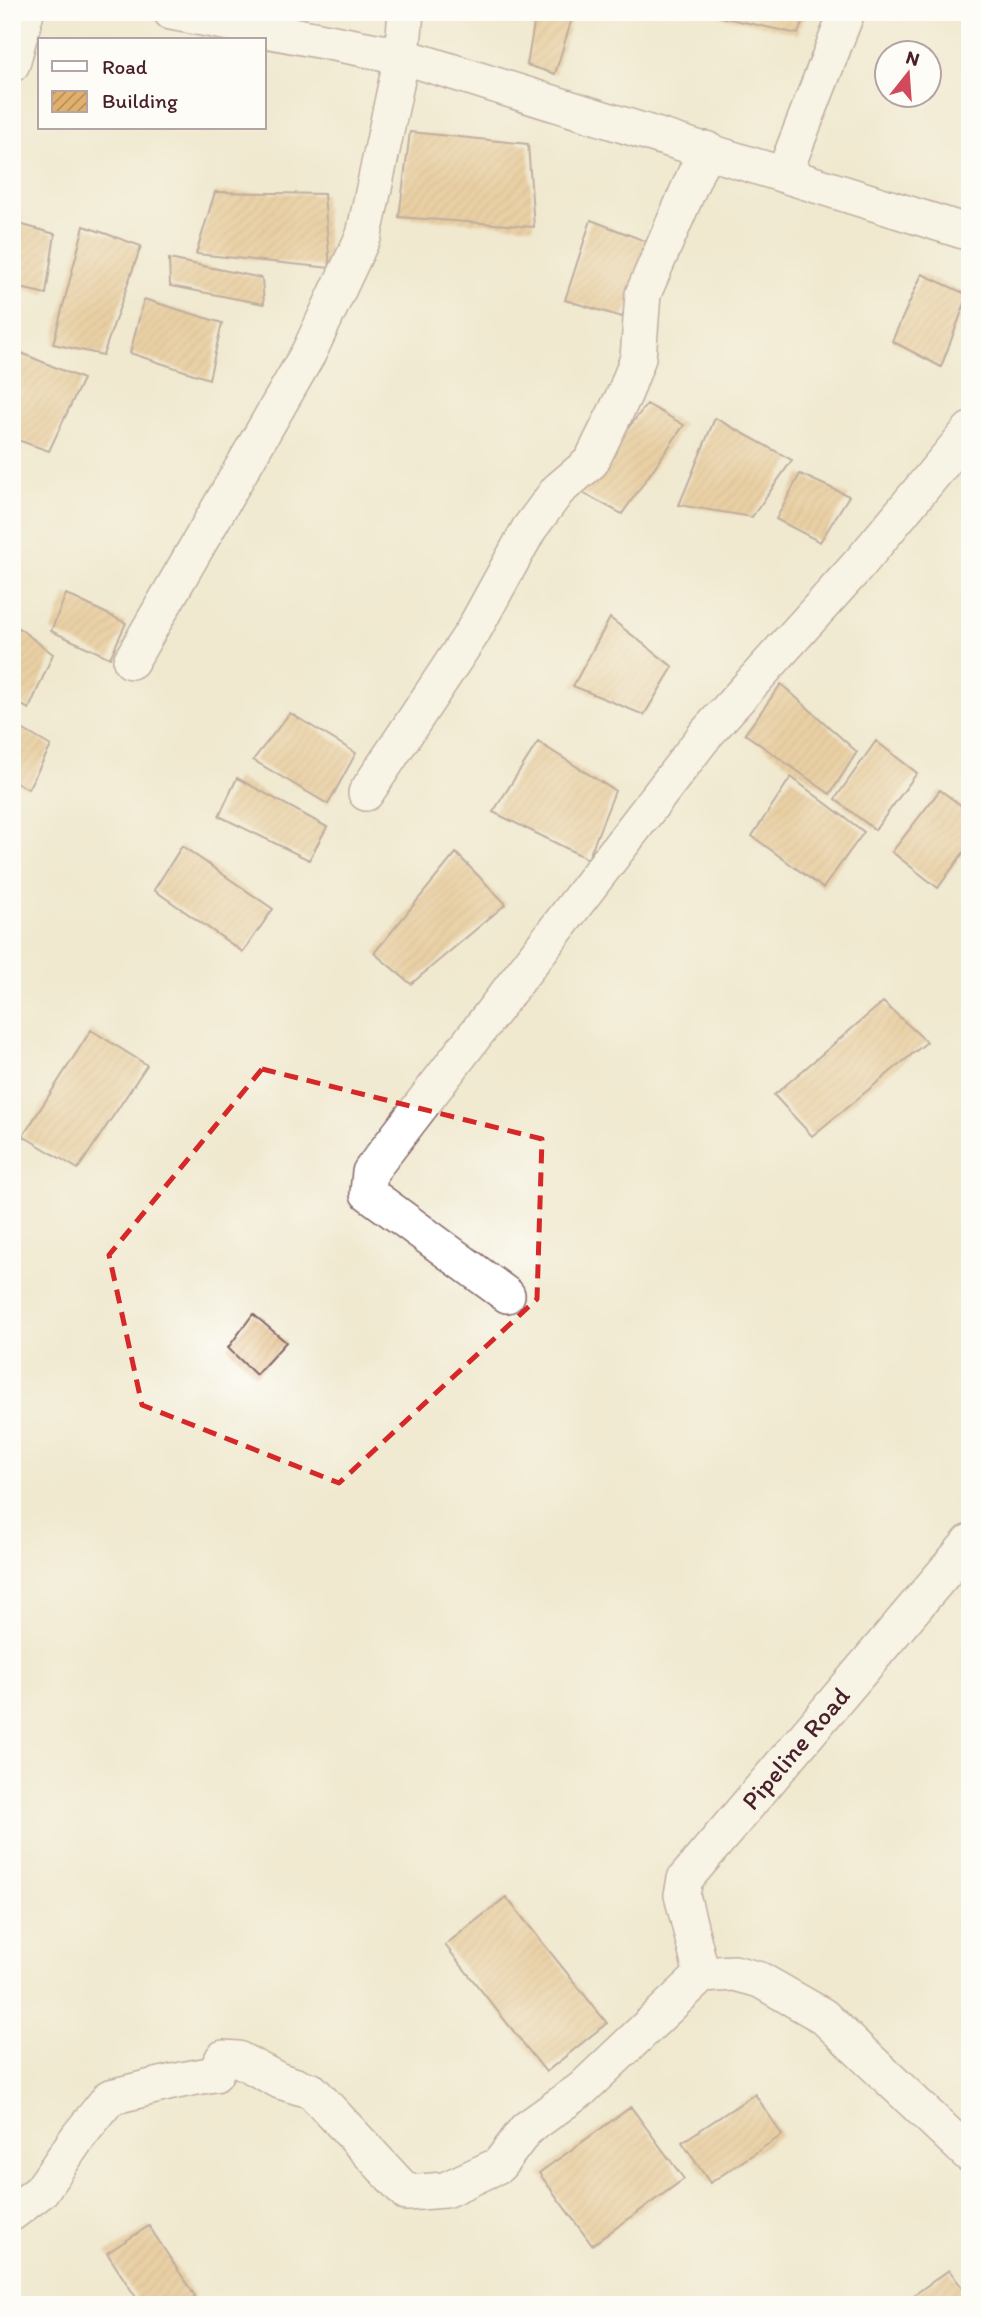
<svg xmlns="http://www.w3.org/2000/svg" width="982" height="2317" font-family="Itim,sans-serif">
<defs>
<pattern id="building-hatch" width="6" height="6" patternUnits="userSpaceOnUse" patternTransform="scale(1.75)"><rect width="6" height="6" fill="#e1b06d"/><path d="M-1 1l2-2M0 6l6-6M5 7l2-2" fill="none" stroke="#b88f5a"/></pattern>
</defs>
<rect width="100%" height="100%" fill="#fdfcf7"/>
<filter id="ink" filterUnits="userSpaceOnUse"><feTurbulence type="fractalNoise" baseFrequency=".0143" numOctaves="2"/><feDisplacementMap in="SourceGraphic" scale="14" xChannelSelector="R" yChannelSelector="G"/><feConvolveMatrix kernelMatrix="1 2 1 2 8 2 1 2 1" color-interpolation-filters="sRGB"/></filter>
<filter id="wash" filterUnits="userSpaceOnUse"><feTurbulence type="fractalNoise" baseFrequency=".00686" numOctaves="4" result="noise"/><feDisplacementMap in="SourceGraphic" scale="28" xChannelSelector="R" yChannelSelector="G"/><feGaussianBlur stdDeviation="1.57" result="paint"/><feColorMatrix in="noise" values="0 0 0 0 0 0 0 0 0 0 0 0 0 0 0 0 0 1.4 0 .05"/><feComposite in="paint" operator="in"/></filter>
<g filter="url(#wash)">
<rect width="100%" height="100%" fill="#f0e9d0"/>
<g id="blocks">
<path fill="url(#building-hatch)" d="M536,12h38l-19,62 -28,-9z
M723,12h83l-8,22 -77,-17z
M410,132l118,12 6,83 -135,-10z
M215,192l109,2 6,74 -134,-14z
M591,220l72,28 -41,69 -57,-17z
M12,222l43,12 -9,60 -34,-8z
M84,226l57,20 -38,109 -50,-11z
M169,259l93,19 2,26 -94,-18z
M922,274l46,21 -27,72 -49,-26z
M144,299l78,24 -13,56 -79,-26z
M12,349l71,30 -34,72 -37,-13z
M647,404l37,21 -62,89 -43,-23z
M715,418l77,42 -40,57 -73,-12z
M800,474l49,22 -29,46 -44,-23z
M66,594l60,29 -16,35 -59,-27z
M610,618l63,49 -29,48 -71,-29z
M12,623l41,31 -24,55 -17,-9z
M781,684l76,68 -27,42 -85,-60z
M290,713l66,40 -28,51 -75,-44z
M12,723l39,23 -23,43 -16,-9z
M876,741l41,32 -42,57 -40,-31z
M538,742l77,49 -27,68 -95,-47z
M791,777l73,55 -41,56 -71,-52z
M237,778l90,49 -18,33 -90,-44z
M940,790l30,22v31l-32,45 -46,-36z
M182,846l91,63 -30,43 -89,-62z
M456,853l50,51 -95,80 -37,-31z
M883,1002l44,40 -115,94 -38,-41z
M91,1030l56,35 -69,104 -55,-33z
M253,1314l33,28 -30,33 -28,-27z
M506,1897l101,126 -61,49 -101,-127z
M755,2094l27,41 -72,48 -28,-41z
M631,2107l53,72 -92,66 -53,-72z
M149,2226l46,70 -14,9h-40l-34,-52z
M949,2270l21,28v7h-70z"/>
</g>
</g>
<g filter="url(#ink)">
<use href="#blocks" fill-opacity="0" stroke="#846665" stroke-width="2"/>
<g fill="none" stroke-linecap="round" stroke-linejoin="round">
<defs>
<g id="street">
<path d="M171,12l231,44 568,177"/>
<path d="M12,64l14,-52"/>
<path d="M784,174l63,-162"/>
<path d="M131,661l178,-309 55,-117 38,-179 4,-44"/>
<path d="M366,793l106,-160 57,-104 29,-39 33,-28 34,-69 13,-35 5,-64 63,-145"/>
<path d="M507,1295l-139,-102 2,-21 336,-438 154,-171 110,-133"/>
<path id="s1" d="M702,1975l-20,-80 3,-16 285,-337"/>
<path d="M12,2213l29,-22 37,-54 32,-40c35,-8 69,-18 105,-23l8,-16 15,1 42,22 32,10 95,102 38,-3 54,-25 27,-36 56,-40 120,-114 32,-2 26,7 63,36 147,139"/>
</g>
</defs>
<use href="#street" stroke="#846665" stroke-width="38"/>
<use href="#street" stroke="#fff" stroke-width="35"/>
</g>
</g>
<path d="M0 0H982V2317H0ZM262,1069l280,70 -5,160 -198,184 -197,-78 -33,-150z" fill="#f0e9d0" fill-opacity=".55" fill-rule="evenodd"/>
<path fill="none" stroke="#d62828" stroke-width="5" stroke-dasharray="14 9" stroke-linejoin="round" d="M262,1069l280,70 -5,160 -198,184 -197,-78 -33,-150z"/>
<g text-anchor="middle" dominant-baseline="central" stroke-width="7" stroke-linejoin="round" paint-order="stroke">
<g font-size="26" fill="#4a1f2b" stroke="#fdfcf7">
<text stroke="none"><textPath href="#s1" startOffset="270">Pipeline Road</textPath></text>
</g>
</g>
<rect width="982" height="2317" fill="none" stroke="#fdfcf7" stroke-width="42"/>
<rect x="38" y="38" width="228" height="91" fill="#fdfcf7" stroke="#b5a4a5" stroke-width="2"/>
<rect x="52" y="61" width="35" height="10" fill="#ffffff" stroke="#b5a4a5" stroke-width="2"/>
<text x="102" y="74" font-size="21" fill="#4a1f2b">Road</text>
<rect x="52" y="91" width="35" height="21" fill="url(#building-hatch)" stroke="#b5a4a5" stroke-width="2"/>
<text x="102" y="108" font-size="21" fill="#4a1f2b">Building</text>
<g transform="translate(908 74) rotate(17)"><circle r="33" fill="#fdfcf7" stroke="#b5a4a5" stroke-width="2"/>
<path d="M0-5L12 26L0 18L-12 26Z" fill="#d1495b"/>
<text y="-10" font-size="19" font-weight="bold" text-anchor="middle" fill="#4a1f2b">N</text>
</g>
</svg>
